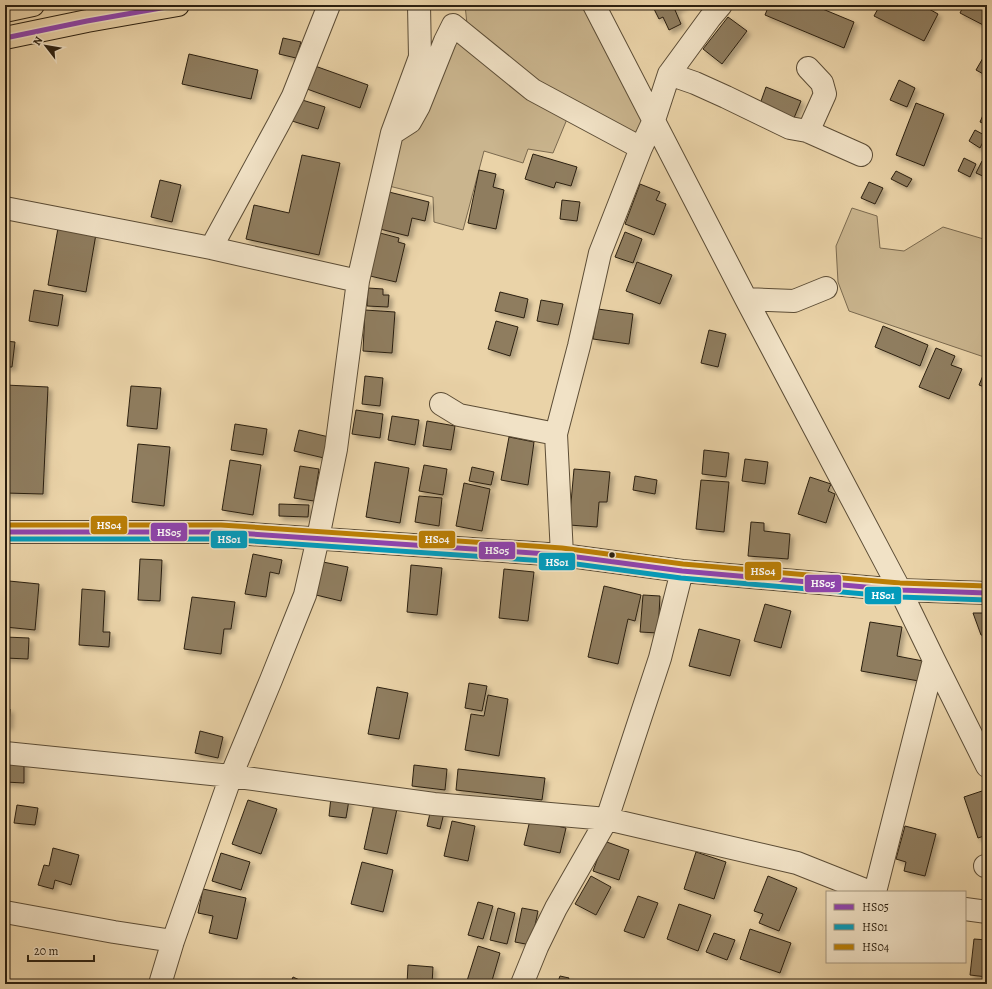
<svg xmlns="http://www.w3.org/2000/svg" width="992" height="989" font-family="Alegreya,serif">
<defs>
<filter id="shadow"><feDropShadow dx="3.5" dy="3.5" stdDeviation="2" flood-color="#0004"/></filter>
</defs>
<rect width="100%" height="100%" fill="#ead3a8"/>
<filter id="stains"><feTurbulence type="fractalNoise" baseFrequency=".005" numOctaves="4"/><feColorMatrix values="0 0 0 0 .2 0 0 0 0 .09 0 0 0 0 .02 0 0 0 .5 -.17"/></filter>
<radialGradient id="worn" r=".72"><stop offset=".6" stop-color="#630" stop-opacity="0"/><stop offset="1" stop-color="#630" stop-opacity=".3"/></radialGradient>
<path fill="#cab58e" stroke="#7b6a4f" d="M465,5h135l49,97 -11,31 -6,3 -60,-29 -19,46 -25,-4 -5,14 -39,-12 -21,79 -29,-8 -1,-25 -44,-11 9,-50 49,-90 20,-22z
M852,208l25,8 3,32 24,3 39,-24 44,13v118l-138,-47 -11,-29 -2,-36z"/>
<path fill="#8f7d5f" stroke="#2c2010" filter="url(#shadow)" d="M652,5h33l-10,5 6,14 -12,6 -6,-13 -4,2z
M769,5h44l41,17 -10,26 -79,-33z
M880,5h51l-2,4 9,5 -14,27 -50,-25z
M964,5h23v22l-27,-14z
M728,17l19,14 -25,33 -19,-15z
M283,38l18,4 -5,16 -17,-4z
M987,51v25l-11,-6z
M189,54l69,16 -7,29 -69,-15z
M315,66l53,19 -8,23 -53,-19z
M899,80l16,8 -8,19 -17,-7z
M766,87l35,14 -7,17 -34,-14z
M299,99l26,8 -7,22 -26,-8z
M916,103l28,11 -20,52 -28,-11z
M987,106v19l-7,-3z
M975,130l11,6 -6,12 -11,-7z
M533,154l44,13 -6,19 -15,-4 -2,6 -29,-9z
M302,155l38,8 -21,92 -73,-16 8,-34 35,8z
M964,158l12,6 -6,13 -12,-6z
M982,161l5,2v15l-11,-5z
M479,170l17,4 -3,13 11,3 -8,39 -28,-6z
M896,171l16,8 -5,8 -16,-8z
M160,180l21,5 -9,37 -21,-5z
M869,182l14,6 -8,16 -14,-6z
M640,184l20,8 -4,8 10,4 -12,31 -29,-11z
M389,192l40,10 -4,19 -13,-3 -4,18 -28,-7z
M562,200l18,2 -3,19 -17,-2z
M58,228l38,6 -10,58 -38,-7z
M625,232l17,7 -9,24 -18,-6z
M380,233l19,5 -1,4 7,2 -9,38 -26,-6z
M637,262l35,13 -12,29 -34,-13z
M368,288l15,1v6h6l-1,12 -21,-1z
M34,290l29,5 -5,31 -29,-5z
M500,292l28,7 -4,19 -29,-7z
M541,300l22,4 -5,21 -21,-4z
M598,309l35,5 -4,30 -36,-5z
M365,310l30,2 -3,41 -29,-2z
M496,321l22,6 -8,29 -22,-7z
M883,326l45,19 -8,21 -45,-19z
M709,330l17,4 -8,33 -17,-4z
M5,341l10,1 -3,25h-7z
M936,348l19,8 -4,9 11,4 -13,30 -30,-12z
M987,366v22l-8,-3z
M365,376l18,2 -3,28 -18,-2z
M5,385l43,2 -5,107 -38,-1z
M131,386l30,2 -4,41 -30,-3z
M356,410l27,4 -3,24 -28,-4z
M392,416l27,4 -4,25 -27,-5z
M427,421l28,5 -4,24 -28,-4z
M235,424l32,5 -4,26 -32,-5z
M299,430l30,7 -5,21 -30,-7z
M509,437l25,5 -6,43 -27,-5z
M138,444l32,3 -6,59 -32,-4z
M704,450l25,3 -3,24 -24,-3z
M745,459l23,3 -3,22 -23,-3z
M230,460l31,5 -8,50 -31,-5z
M375,462l34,6 -9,55 -34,-6z
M424,465l23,4 -4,26 -24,-4z
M300,466l19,3 -5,32 -20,-3z
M472,467l22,5 -3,13 -22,-4z
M574,469l36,3 -3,30h-8l-2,25 -28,-2z
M635,476l22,4 -2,14 -22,-4z
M810,477l21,7 -3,7 7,3 -9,29 -28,-9z
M701,480l28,2 -5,50 -28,-3z
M464,483l26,6 -8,42 -26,-5z
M419,496l23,2 -3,28 -24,-4z
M279,504l30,1 -1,12 -29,-1z
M751,522l13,1v8l26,3 -2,25 -40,-3z
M253,554l29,6 -3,14 -9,-2 -4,25 -21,-3z
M140,559l22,1 -2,41 -22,-1z
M323,562l25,5 -7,34 -25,-6z
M411,565l31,3 -5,47 -30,-3z
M504,569l30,3 -6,49 -29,-3z
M9,581l30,3 -4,46 -30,-3z
M604,586l37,9 -6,26 -7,-2 -10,45 -30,-7z
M82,589l23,2 -2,41h7l-1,15 -30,-2z
M643,595l17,1 -2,37 -18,-1z
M192,597l43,5 -4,27h-7l-3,25 -37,-5z
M765,604l26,7 -10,37 -27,-7z
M973,613h14v23l-6,-1z
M870,622l32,5 -5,29 26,5 -4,20 -58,-10z
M699,629l41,11 -10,36 -41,-10z
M5,637l24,1 -1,21 -23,-1z
M469,683l18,3 -5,25 -17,-3z
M377,687l31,6 -9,46 -31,-5z
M488,695l20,4 -9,57 -34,-6 6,-36 13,2z
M5,709h5l-1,17h-4z
M200,731l23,6 -5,21 -23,-5z
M5,760h19v23l-19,-1z
M414,765l33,4 -2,21 -33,-4z
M458,769l87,9 -3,22 -86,-10z
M985,790l2,7v38l-9,3 -14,-41z
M331,797l18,3 -3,18 -17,-2z
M248,800l29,9 -16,45 -29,-10z
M374,804l23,5 -10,45 -23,-5z
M17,805l21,3 -3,17 -21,-2z
M431,809l13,4 -4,16 -13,-3z
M530,820l36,8 -6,25 -36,-8z
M452,821l23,5 -7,35 -24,-5z
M905,826l31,8 -11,42 -21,-5 2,-9 -10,-3z
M604,841l25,9 -10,30 -26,-9z
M53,848l26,7 -8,30 -16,-5 -2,9 -15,-4 6,-20 5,1z
M696,852l30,10 -12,37 -30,-10z
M221,853l29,9 -9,28 -29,-9z
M362,862l31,8 -10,42 -32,-8z
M591,876l20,11 -15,28 -21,-11z
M768,876l29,12 -18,43 -20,-8 4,-9 -9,-3z
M203,889l43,9 -9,41 -28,-6 4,-17 -15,-3z
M638,896l20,7 -14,35 -20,-7z
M478,902l15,4 -10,33 -15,-4z
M679,904l32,11 -13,36 -31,-12z
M498,908l17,5 -8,31 -17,-4z
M522,908l16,3 -7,34 -16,-3z
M750,929l41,14 -11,30 -40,-14z
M714,933l21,7 -8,20 -21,-8z
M974,939l13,1v37l-17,-2z
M478,946l22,7 -9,31h-25z
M408,965l25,2 -1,17h-25z
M560,976l9,2 -2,6h-10z
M293,977l15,7h-18z"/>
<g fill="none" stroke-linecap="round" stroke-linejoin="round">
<defs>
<path id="minor" d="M594,5l152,294 154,291 34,70 53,106
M669,74l26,9 31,14 64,31 17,3 54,24
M396,131l14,-9 9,-16 26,-65 8,-16 80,65 108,58
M807,131l5,-8 13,-29 -3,-11 -14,-15
M5,208l206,40 147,33
M211,248l68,-125 14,-27 36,-91
M746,299l48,2 32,-13
M441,404l18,11 97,19
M5,532h216l341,23 120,16 218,19 87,3
M562,555l-6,-121 23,-88 21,-93 41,-105 13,-28 15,-46 41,-56 11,-13
M5,753l226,23 203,28 173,15 190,44 73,29
M985,866h2
M875,892l59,-232
M965,909l22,3
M5,912l109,20 59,9
M160,984l13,-43 58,-165 40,-96 34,-85 13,-57 18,-89 22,-168 34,-148 28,-76 -1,-52
M522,984l15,-37 19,-39 51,-89 53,-161 22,-87"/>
<path id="highway" d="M5,11l28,-6
M5,38l82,-17 91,-16"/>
</defs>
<use href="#minor" stroke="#5c4d36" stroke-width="24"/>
<use href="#highway" stroke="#2c2010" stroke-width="24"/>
<use href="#minor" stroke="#f1e2c6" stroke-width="22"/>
<use href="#highway" stroke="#ead3a8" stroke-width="22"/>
<defs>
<path id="bus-1" d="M5,38l82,-17 91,-16
M5,532h216l341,23 120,16 218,19 87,3"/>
<path id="bus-2" d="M5,539h216l340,23 120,16 218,19 88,3"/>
<path id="bus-3" d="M5,525h216l341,23 121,16 217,19 87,3"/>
</defs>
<use href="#bus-1" stroke="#f1e2c6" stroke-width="8"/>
<use href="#bus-2" stroke="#f1e2c6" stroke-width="8"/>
<use href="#bus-3" stroke="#f1e2c6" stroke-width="8"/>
<use href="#bus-1" stroke="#8e44ad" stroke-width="5"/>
<use href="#bus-2" stroke="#049bbb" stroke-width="5"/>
<use href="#bus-3" stroke="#ba7e05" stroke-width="5"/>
</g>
<circle fill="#2c2010" stroke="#f1e2c6" stroke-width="1.5" cx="612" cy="555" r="3.5"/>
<g stroke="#f1e2c6" stroke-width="1.5">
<rect x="90" y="515" width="38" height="20" rx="4" fill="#ba7e05"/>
<rect x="150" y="522" width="38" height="20" rx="4" fill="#8e44ad"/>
<rect x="210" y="530" width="38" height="19" rx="4" fill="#049bbb"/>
<rect x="418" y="530" width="38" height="19" rx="4" fill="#ba7e05"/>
<rect x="478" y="541" width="38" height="19" rx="4" fill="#8e44ad"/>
<rect x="538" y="552" width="38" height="19" rx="4" fill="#049bbb"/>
<rect x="744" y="561" width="38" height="20" rx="4" fill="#ba7e05"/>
<rect x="804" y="574" width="38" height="19" rx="4" fill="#8e44ad"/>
<rect x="864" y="586" width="38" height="19" rx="4" fill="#049bbb"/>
</g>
<g font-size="11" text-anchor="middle" font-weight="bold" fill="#fff">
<text x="109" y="529">HS04</text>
<text x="169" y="536">HS05</text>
<text x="229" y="543">HS01</text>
<text x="437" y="543">HS04</text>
<text x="497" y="554">HS05</text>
<text x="557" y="566">HS01</text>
<text x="763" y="575">HS04</text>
<text x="823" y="587">HS05</text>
<text x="883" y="599">HS01</text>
</g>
<rect width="992" height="989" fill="none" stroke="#ead3a8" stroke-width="20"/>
<rect x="6" y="6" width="980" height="977" fill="none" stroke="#2c2010" stroke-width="2"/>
<rect x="10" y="10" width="972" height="969" fill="none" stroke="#2c2010"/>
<rect x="826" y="891" width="140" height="72" fill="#f1e2c6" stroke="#a2947d"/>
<rect x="834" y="904" width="20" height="6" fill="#8e44ad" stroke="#a2947d"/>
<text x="862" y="911" font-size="12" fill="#2c2010">HS05</text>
<rect x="834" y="924" width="20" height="6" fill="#049bbb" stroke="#a2947d"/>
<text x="862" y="931" font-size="12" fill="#2c2010">HS01</text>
<rect x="834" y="944" width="20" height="6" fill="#ba7e05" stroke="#a2947d"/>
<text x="862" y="951" font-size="12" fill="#2c2010">HS04</text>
<g transform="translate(46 46) rotate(301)" stroke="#f1e2c6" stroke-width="3" paint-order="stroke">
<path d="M0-3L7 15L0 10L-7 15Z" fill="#2c2010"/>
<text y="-6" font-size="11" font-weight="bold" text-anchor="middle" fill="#2c2010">N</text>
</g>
<path d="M28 955v6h66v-6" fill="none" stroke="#2c2010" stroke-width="2"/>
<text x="34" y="955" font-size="12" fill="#2c2010" stroke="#f1e2c6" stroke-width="3" paint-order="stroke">20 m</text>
<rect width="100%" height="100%" filter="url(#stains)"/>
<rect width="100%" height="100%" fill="url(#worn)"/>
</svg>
